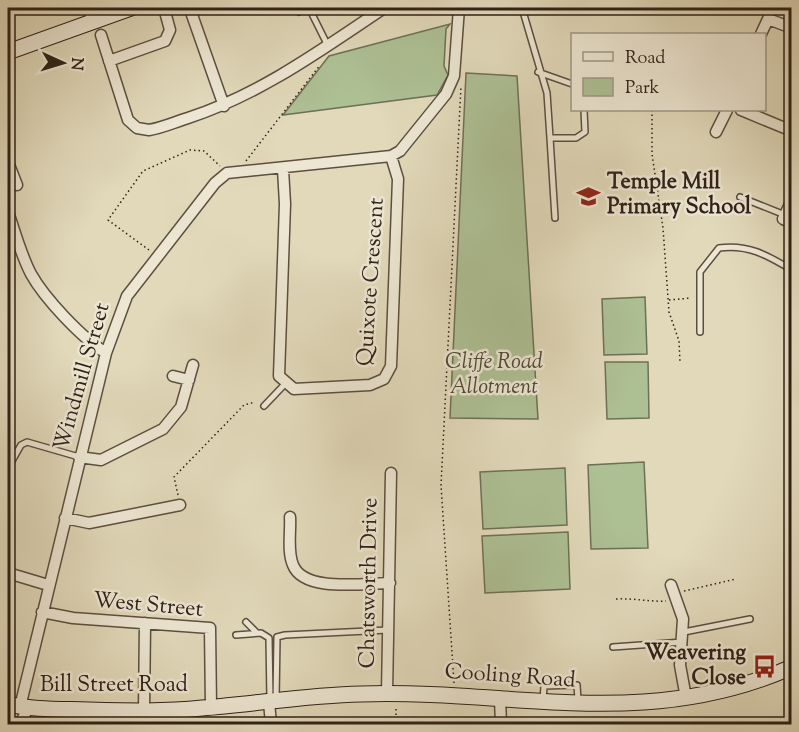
<svg xmlns="http://www.w3.org/2000/svg" width="799" height="732" font-family="'Sorts Mill Goudy',serif">
<rect width="100%" height="100%" fill="#e1d9ba"/>
<filter id="stains"><feTurbulence type="fractalNoise" baseFrequency=".00333" numOctaves="4"/><feColorMatrix values="0 0 0 0 .2 0 0 0 0 .09 0 0 0 0 .02 0 0 0 .5 -.17"/></filter>
<radialGradient id="worn" r=".72"><stop offset=".6" stop-color="#630" stop-opacity="0"/><stop offset="1" stop-color="#630" stop-opacity=".3"/></radialGradient>
<path fill="#adc094" stroke="#6e7056" stroke-width="1.5" d="M450,24l-4,5 -2,37 4,9 -11,20 -154,20 46,-59z
M466,73l51,3 21,343 -88,-1z
M645,297l2,57 -43,1 -2,-56z
M605,362h43l1,56 -42,1z
M644,462l4,86 -57,1 -3,-84z
M565,468l2,57 -84,4 -3,-57z
M568,532l2,57 -85,4 -3,-57z"/>
<g fill="none" stroke-linecap="round" stroke-linejoin="round">
<defs>
<path id="lane" d="M309,8l19,38
M522,8l25,85 3,45h26l9,-6 -1,-22
M299,12l8,-4
M538,72l34,12
M550,138l5,80
M740,197l45,18
M700,332v-60l19,-24c29,-4 48,7 73,22
M264,406l21,-22
M12,461l9,-16 6,-3 52,15
M246,622l11,11
M684,632l66,-13
M236,635l25,-2 8,5 1,62
M613,647l70,-5
M276,700l1,-63 8,-2 103,-5
M543,701l1,-15 33,-1 1,15"/>
<path id="street" d="M88,8l6,15
M191,12l33,94
M761,34l7,-15 24,9
M101,35l27,85 9,8 12,2c13,-2 26,-8 39,-12 73,-24 133,-68 196,-110
M109,61l56,-20 5,-11 -6,-22
M741,110l51,21
M716,132l11,-22
M8,162l9,23
M283,169l2,35 -6,172 15,13 76,-4 14,-6 7,-13 7,-187 -7,-23
M792,200l-9,19 9,4
M8,212c7,20 13,43 23,62 14,25 51,64 75,79
M173,376l16,4
M79,457l22,3 62,-31 18,-22 12,-42
M290,517c1,15 -3,34 3,48 11,28 71,18 97,18
M65,518l24,5 91,-18
M8,573l40,12
M671,585l12,34 -3,46 6,33
M42,612l31,6 137,10 1,80
M387,693l4,-220
M500,699l1,25
M269,702l2,22
M20,707l86,-354 21,-57 88,-113 12,-10 164,-17 9,-5 46,-57 8,-18 5,-68
M144,711l1,-88
M20,724l8,-16
M90,724l1,-14"/>
<path id="secondary" d="M8,52l123,-44
M8,704c26,6 53,5 81,6 38,1 76,2 113,-2 53,-4 106,-13 159,-14 152,-5 283,38 431,-27"/>
</defs>
<use href="#lane" stroke="#5c4f40" stroke-width="8"/>
<use href="#street" stroke="#5c4f40" stroke-width="13"/>
<use href="#secondary" stroke="#2f2118" stroke-width="17"/>
<path stroke="#2f2118" stroke-width="1.5" stroke-dasharray="1.5 3" stroke-linecap="butt" d="M177,8l3,7
M652,110v44l11,74 6,84 10,29 1,21
M246,161l74,-96
M149,250l-41,-30 35,-49 47,-21 14,1 16,15
M669,300l22,-2
M178,495l-4,-18 70,-72 11,-3
M684,591l52,-12
M616,599c18,-1 33,3 50,2
M454,683l-13,-198 20,-399
M396,724v-16"/>
<use href="#lane" stroke="#ece6d2" stroke-width="5"/>
<use href="#street" stroke="#ece6d2" stroke-width="10"/>
<use href="#secondary" stroke="#ece6d2" stroke-width="15"/>
</g>
<defs>
<symbol id="school-bare" viewBox="-9 -9 18 18"><path d="M0-5L7-2L0 1L-7-2ZM-4 1L0 2.5L4 1V4Q0 6-4 4Z" fill="#8f2418" stroke="#ece6d2" stroke-width="2.5" paint-order="stroke"/></symbol>
<symbol id="bus-bare" viewBox="-9 -9 18 18"><path d="M-5-6H5V4H4V6H2V4H-2V6H-4V4H-5ZM-3.5-4V0h7V-4ZM-3.5 1.2v1.5H-2V1.2ZM2 1.2v1.5H3.5V1.2Z" fill="#8f2418" stroke="#ece6d2" stroke-width="2.5" paint-order="stroke"/></symbol>
</defs>
<g fill-rule="evenodd">
<use href="#school-bare" x="572" y="180" width="33" height="33"/>
<use href="#bus-bare" x="748" y="650" width="33" height="33"/>
</g>
<g text-anchor="middle" dominant-baseline="central" stroke-width="5" stroke-linejoin="round" paint-order="stroke">
<g font-size="22" font-weight="bold" fill="#2f2118" stroke="#ece6d2" text-anchor="start">
<text x="607" y="183">Temple Mill<tspan x="607" dy="25">Primary School</tspan></text>
<text x="746" y="654" text-anchor="end">Weavering<tspan x="746" dy="25">Close</tspan></text>
</g>
<g font-size="22" fill="#2f2118" stroke="#ece6d2">
<text transform="translate(372 282) rotate(-86)">Quixote Crescent</text>
<text transform="translate(83 377) rotate(-74)">Windmill Street</text>
<text transform="translate(370 583) rotate(-89)">Chatsworth Drive</text>
<text transform="translate(148 606) rotate(5)">West Street</text>
<text transform="translate(510 677) rotate(4)">Cooling Road</text>
<text x="114" y="686">Bill Street Road</text>
</g>
<g font-size="22" font-style="italic" fill="#4e4937" stroke="#ece6d2">
<text x="494" y="363">Cliffe Road<tspan x="494" dy="25">Allotment</tspan></text>
</g>
</g>
<rect width="799" height="732" fill="none" stroke="#e1d9ba" stroke-width="30"/>
<rect x="9" y="9" width="781" height="714" fill="none" stroke="#2f2118" stroke-width="3"/>
<rect x="15" y="15" width="769" height="702" fill="none" stroke="#2f2118" stroke-width="1.5"/>
<rect x="571" y="33" width="195" height="78" fill="#ece6d2" stroke="#a09788" stroke-width="1.5"/>
<rect x="583" y="52" width="30" height="9" fill="#ece6d2" stroke="#a09788" stroke-width="1.5"/>
<text x="625" y="63" font-size="18" fill="#2f2118">Road</text>
<rect x="583" y="78" width="30" height="18" fill="#adc094" stroke="#a09788" stroke-width="1.5"/>
<text x="625" y="93" font-size="18" fill="#2f2118">Park</text>
<g transform="translate(63 63) rotate(94)" stroke="#ece6d2" stroke-width="4.5" paint-order="stroke">
<path d="M0-4.5L10 22L0 15L-10 22Z" fill="#2f2118"/>
<text y="-9" font-size="16" font-weight="bold" text-anchor="middle" fill="#2f2118">N</text>
</g>
<rect width="100%" height="100%" filter="url(#stains)"/>
<rect width="100%" height="100%" fill="url(#worn)"/>
</svg>
